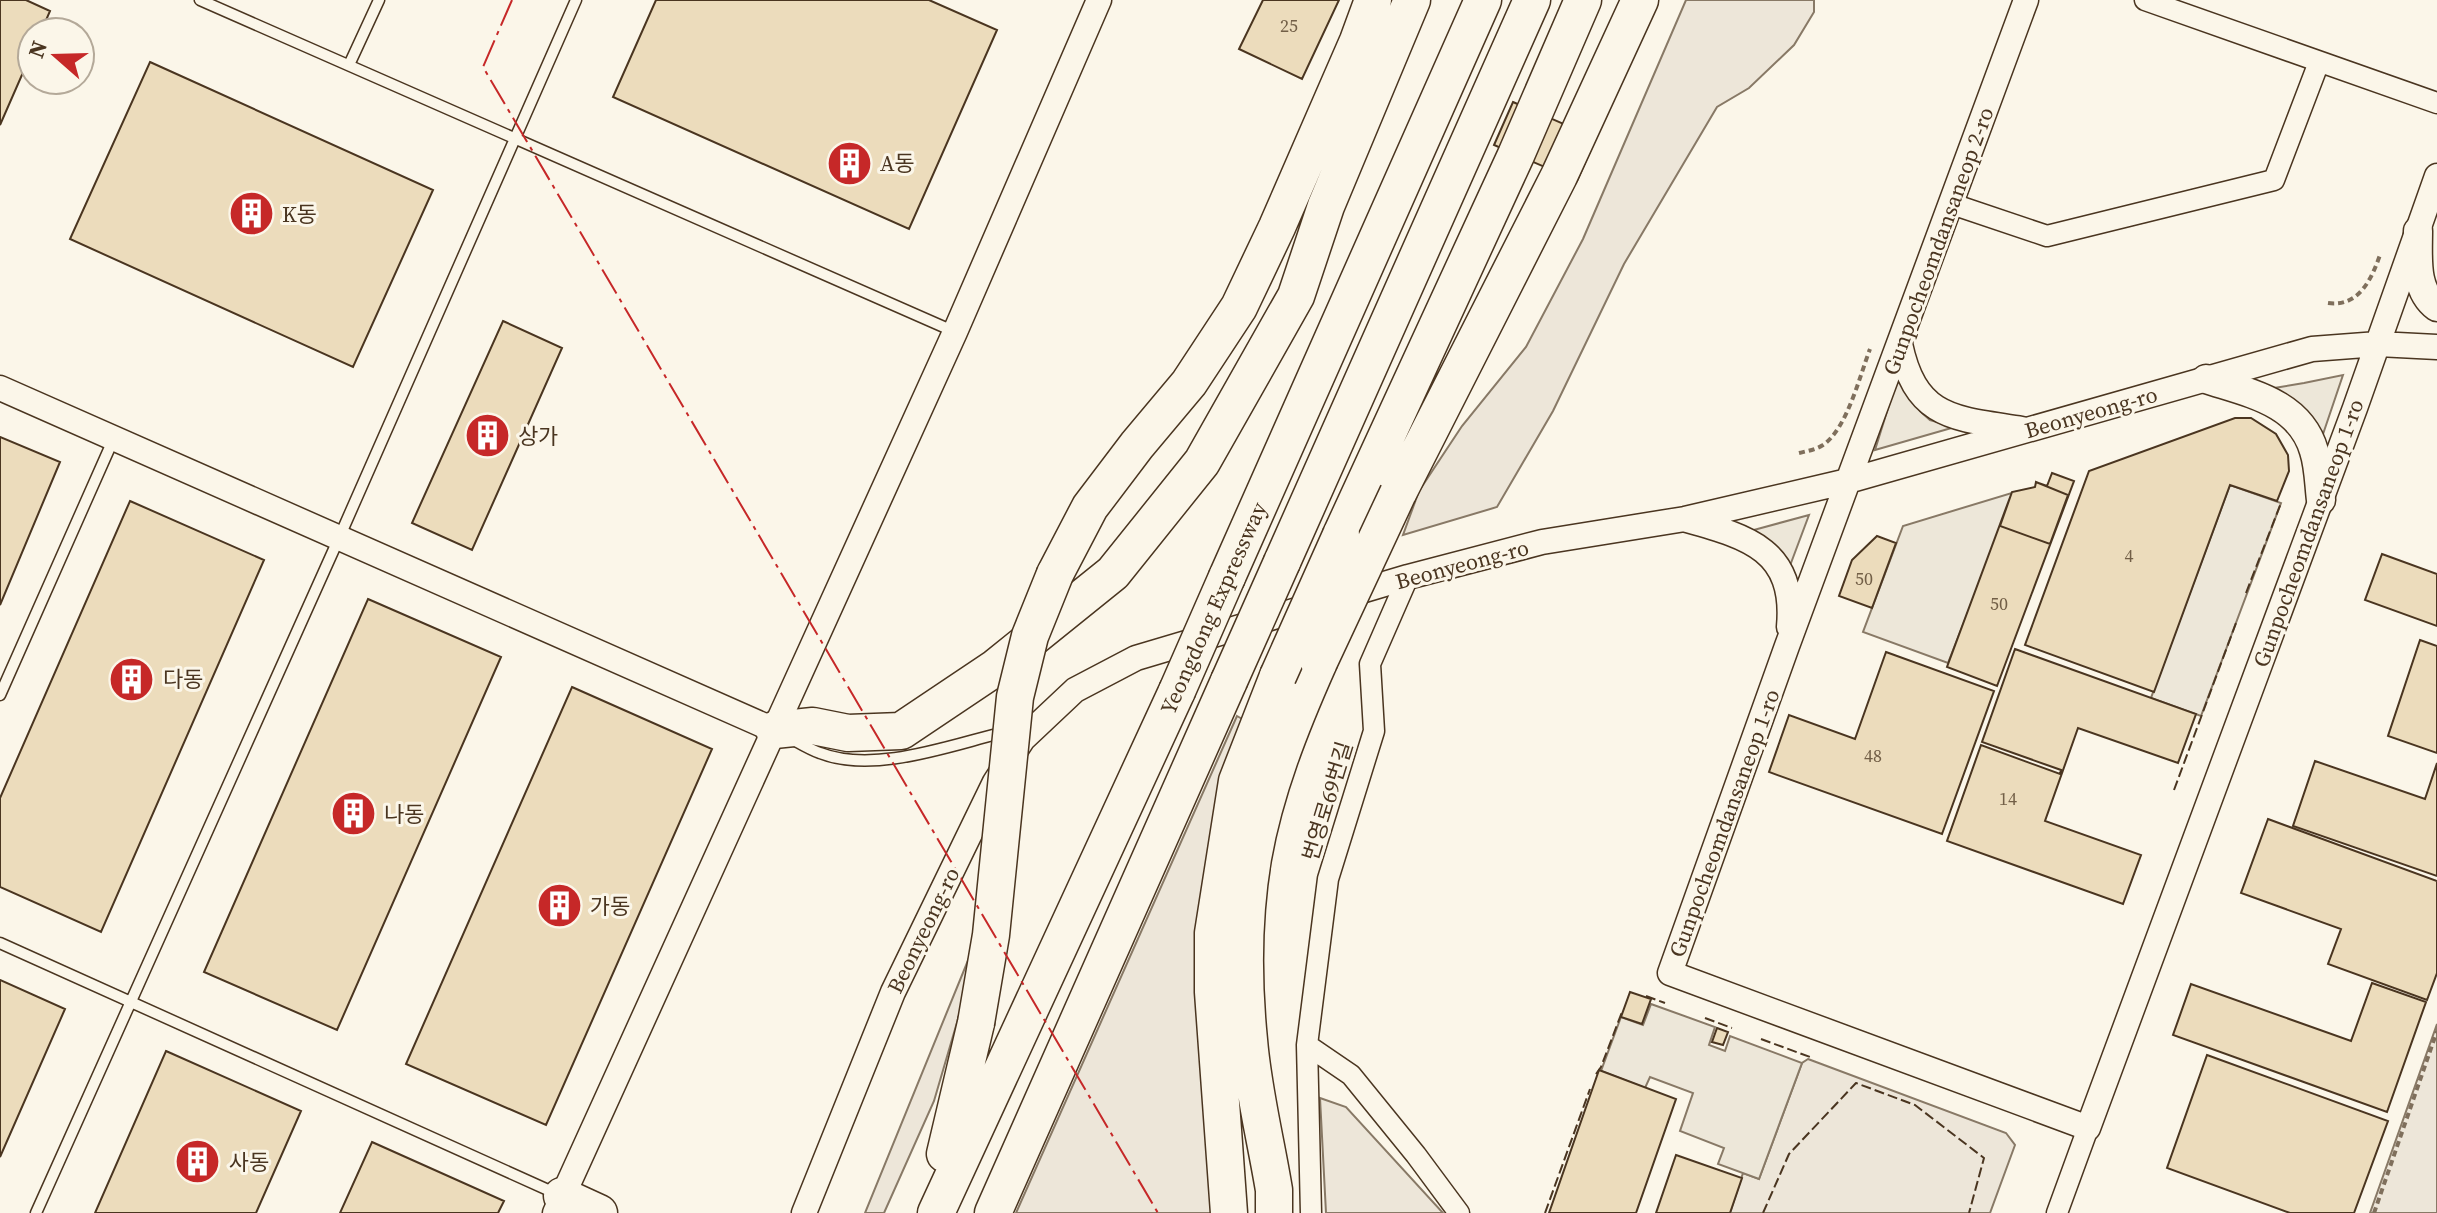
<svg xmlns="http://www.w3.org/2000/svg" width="2437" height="1213" font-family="'Source Serif 4','Noto Sans KR',serif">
<rect width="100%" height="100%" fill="#fbf6e9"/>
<path fill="#ede6d9" stroke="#887966" stroke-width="2" d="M1686,0h128v12l-20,33 -45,43 -32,19 -93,157 -71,147 -56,96 -94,28 16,-44 43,-65 64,-79 57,-108z
M1237,716l7,4 -29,493h-199z
M980,931l-17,71 -29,99 -50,112h-19z
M2437,1024v189h-67z
M1808,1059l198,74 9,12 -25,68h-260l13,-40 16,6 43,-116z
M1320,1098l26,9 97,106h-117z"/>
<path fill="#ede7d9" stroke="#887966" stroke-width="2" d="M2343,375l-23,68 -58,-53 42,-7z
M1898,376l22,35 10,9 25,7 -80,23z
M2230,485l51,18 -80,213 -50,-18z
M2015,492l-67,171 -85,-31 40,-106z
M1809,515l-21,56 -38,-40z
M1651,1004l64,23 -6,18 16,6 5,-15 72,27 -43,116 -41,-15 6,-16 -44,-17 13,-38 -43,-16 -5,11 -44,-17 20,-54 22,8z"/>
<path fill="#ecdcbc" stroke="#4a3520" stroke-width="2" d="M0,0h26l24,11 -9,21h-9v20l-32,73z
M656,0h273l68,30 -88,199 -296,-132z
M1263,0h76l-37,79 -63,-30z
M150,62l283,128 -80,177 -283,-128z
M1513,102l83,36 -19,43 -83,-36z
M503,321l59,27 -90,202 -60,-27z
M2235,418h16l25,16 12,21 1,16 -12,30 -47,-16 -76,207 -129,-47 64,-174z
M0,437l60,25 -60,143z
M2052,473l22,8 -77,205 -50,-19 65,-175 23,-5 1,-5 11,4z
M2036,482l32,13 -18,49 -50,-18 12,-34 23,-5z
M130,501l134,59 -163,372 -101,-45v-89z
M1877,536l19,7 -24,65 -33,-12 13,-36z
M2382,554l55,20v52l-72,-26z
M368,599l133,58 -164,373 -133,-58z
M2420,640l17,6v107l-49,-17z
M2015,649l181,65 -18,49 -100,-35 -33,93 96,34 -18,49 -176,-63 34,-96 79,29 1,-4 -79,-28z
M1886,652l108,39 -52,143 -173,-62 20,-57 66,24z
M572,687l140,62 -166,376 -140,-61z
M2315,761l110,38 12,-36v113l-144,-50z
M2268,819l169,62v92l-10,27 -99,-36 13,-35 -100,-36z
M0,980l65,29 -65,148z
M2372,983l54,19 -39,110 -214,-77 18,-51 160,57z
M1630,992l21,7 -9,25 -21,-7z
M1717,1028l11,4 -5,13 -11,-3z
M166,1051l135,60 -45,102h-161z
M2207,1055l181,66 -34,92h-64l-123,-45z
M1599,1070l77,29 -40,114h-87z
M372,1142l132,59 -6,12h-158z
M1676,1155l66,23 -12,35h-74z"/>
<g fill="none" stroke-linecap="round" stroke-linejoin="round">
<defs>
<path id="service" d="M200,0l753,331
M349,65l30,-65
M0,695l114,-257
M792,739c9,5 19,11 28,14 51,20 123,-5 173,-18l12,2
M0,943l557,251
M36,1213l303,-675 237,-538"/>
<path id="minor" d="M2145,0l292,103
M1952,204l95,32 227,-56 45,-118
M1307,1045l44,30 65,80 43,58
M1311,1213l-4,-168 21,-166 46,-148 -4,-67 38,-87
M2057,1213l31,-85"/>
<path id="tertiary" d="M2026,0l-239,646 -117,327 418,155 267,-720 82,-232
M1900,344c16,76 55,74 122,85
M0,388l774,342
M1687,520c61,17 109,30 102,107
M555,1213l400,-881 144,-332
M804,1213l89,-221 102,-210 28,-43 52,-49 61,-32 272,-81 134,-35 143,-23 163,-38 464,-132 66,-5 59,3"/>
<path id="secondary" d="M2418,231c0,27 -4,59 19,76
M2206,379c43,14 94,23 108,72 5,15 5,33 7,49"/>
<path id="motorway" d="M1398,493l161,-317 81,-176
M1341,535l175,-380 67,-155
M1282,562l250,-562
M1055,574l35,-67 47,-62 52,-62 50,-76 38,-80 81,-186 15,-41
M1227,577l256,-577
M774,730l39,-4 35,7 53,-2 94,-63 118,-95 89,-111 94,-166 30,-90 86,-206
M945,1154l31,-131
M562,1196l37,17
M936,1213l241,-522
M993,1213l236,-532
M1229,1213l-16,-221v-59l24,-152 41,-105
M1274,1213v-23c-8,-49 -21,-100 -25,-150 -6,-60 -6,-122 4,-182 12,-68 38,-133 66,-196"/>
</defs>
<use href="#service" stroke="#4a3520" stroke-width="13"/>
<use href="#minor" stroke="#4a3520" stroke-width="23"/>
<use href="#tertiary" stroke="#4a3520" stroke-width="27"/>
<use href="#secondary" stroke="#4a3520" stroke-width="31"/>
<use href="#motorway" stroke="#4a3520" stroke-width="39"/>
<path stroke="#7f6f5c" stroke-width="4" stroke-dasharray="6 4" stroke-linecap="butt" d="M2328,303c31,4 43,-23 52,-48
M1799,453c8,-2 16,-3 24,-8 24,-16 37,-70 47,-96
M2374,1213l63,-182"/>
<use href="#service" stroke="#fbf6e9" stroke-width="10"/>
<use href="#minor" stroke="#fbf6e9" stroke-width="20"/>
<use href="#tertiary" stroke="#fbf6e9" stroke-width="24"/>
<use href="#secondary" stroke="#fbf6e9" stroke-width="28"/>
<use href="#motorway" stroke="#fbf6e9" stroke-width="36"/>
<defs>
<path id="motorway-bridge" d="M1319,662l79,-169
M1278,676l63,-141
M1229,681l53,-119
M1177,691l50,-114
M976,1023l15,-88 24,-238 15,-61 25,-62"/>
</defs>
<use href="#motorway-bridge" stroke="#4a3520" stroke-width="39" stroke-linecap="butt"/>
<use href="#motorway-bridge" stroke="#fbf6e9" stroke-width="36"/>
<path stroke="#4a3520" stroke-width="2" stroke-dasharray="10 4" stroke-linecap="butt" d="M2246,593l35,-90
M2174,790l62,-167
M1646,996l19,7
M1705,1018l27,10
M1761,1039l49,18
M1596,1074l5,-7 21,-55
M1545,1213l45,-124
M1763,1213l26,-59 67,-71 59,22 69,53 -15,55"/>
<path stroke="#c62828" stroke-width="2" stroke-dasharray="28 6 4 6" stroke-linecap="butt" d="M512,0l-29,67 675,1146"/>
</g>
<defs>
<symbol id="building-disc" viewBox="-11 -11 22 22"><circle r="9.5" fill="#c62828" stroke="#fbf6e9"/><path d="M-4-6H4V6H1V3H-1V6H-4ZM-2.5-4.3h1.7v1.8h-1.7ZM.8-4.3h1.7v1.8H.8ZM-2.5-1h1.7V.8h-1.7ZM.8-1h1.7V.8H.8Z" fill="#fff"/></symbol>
</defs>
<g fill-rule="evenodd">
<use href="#building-disc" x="824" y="138" width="51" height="51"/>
<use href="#building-disc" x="226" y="188" width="51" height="51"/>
<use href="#building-disc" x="462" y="410" width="51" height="51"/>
<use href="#building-disc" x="106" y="654" width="51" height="51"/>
<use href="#building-disc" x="328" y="788" width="51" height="51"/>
<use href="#building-disc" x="534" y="880" width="51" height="51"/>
<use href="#building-disc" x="172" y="1136" width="51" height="51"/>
</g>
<g text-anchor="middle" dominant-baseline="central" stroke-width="6" stroke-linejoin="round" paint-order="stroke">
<g font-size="18" fill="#725f47">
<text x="1289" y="25">25</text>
<text x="2129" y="555">4</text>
<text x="1864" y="578">50</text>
<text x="1999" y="603">50</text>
<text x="1873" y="755">48</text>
<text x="2008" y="798">14</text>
</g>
<g font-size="22" fill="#4a3520" stroke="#fbf6e9" text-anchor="start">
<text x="880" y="163">A동</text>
<text x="282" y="214">K동</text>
<text x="518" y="436">상가</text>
<text x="163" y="679">다동</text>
<text x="384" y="814">나동</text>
<text x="590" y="906">가동</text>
<text x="229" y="1162">사동</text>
</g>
<g font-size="22" fill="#4a3520" stroke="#fbf6e9">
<text transform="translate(1938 241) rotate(-70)">Gunpocheomdansaneop 2-ro</text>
<text transform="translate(2091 412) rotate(-16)">Beonyeong-ro</text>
<text transform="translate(2308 533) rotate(-70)">Gunpocheomdansaneop 1-ro</text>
<text transform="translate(1462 564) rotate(-15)">Beonyeong-ro</text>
<text transform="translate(1213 608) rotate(-66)">Yeongdong Expressway</text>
<text transform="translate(1327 801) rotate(-73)">번영로69번길</text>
<text transform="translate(1724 823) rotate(-70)">Gunpocheomdansaneop 1-ro</text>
<text transform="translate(923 930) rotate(-64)">Beonyeong-ro</text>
</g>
</g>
<g transform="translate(56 56) rotate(290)"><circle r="38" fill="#fbf6e9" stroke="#b4a999" stroke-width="2"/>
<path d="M0-6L14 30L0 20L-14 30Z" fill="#c62828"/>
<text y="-12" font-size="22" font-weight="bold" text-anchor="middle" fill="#4a3520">N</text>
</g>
</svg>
